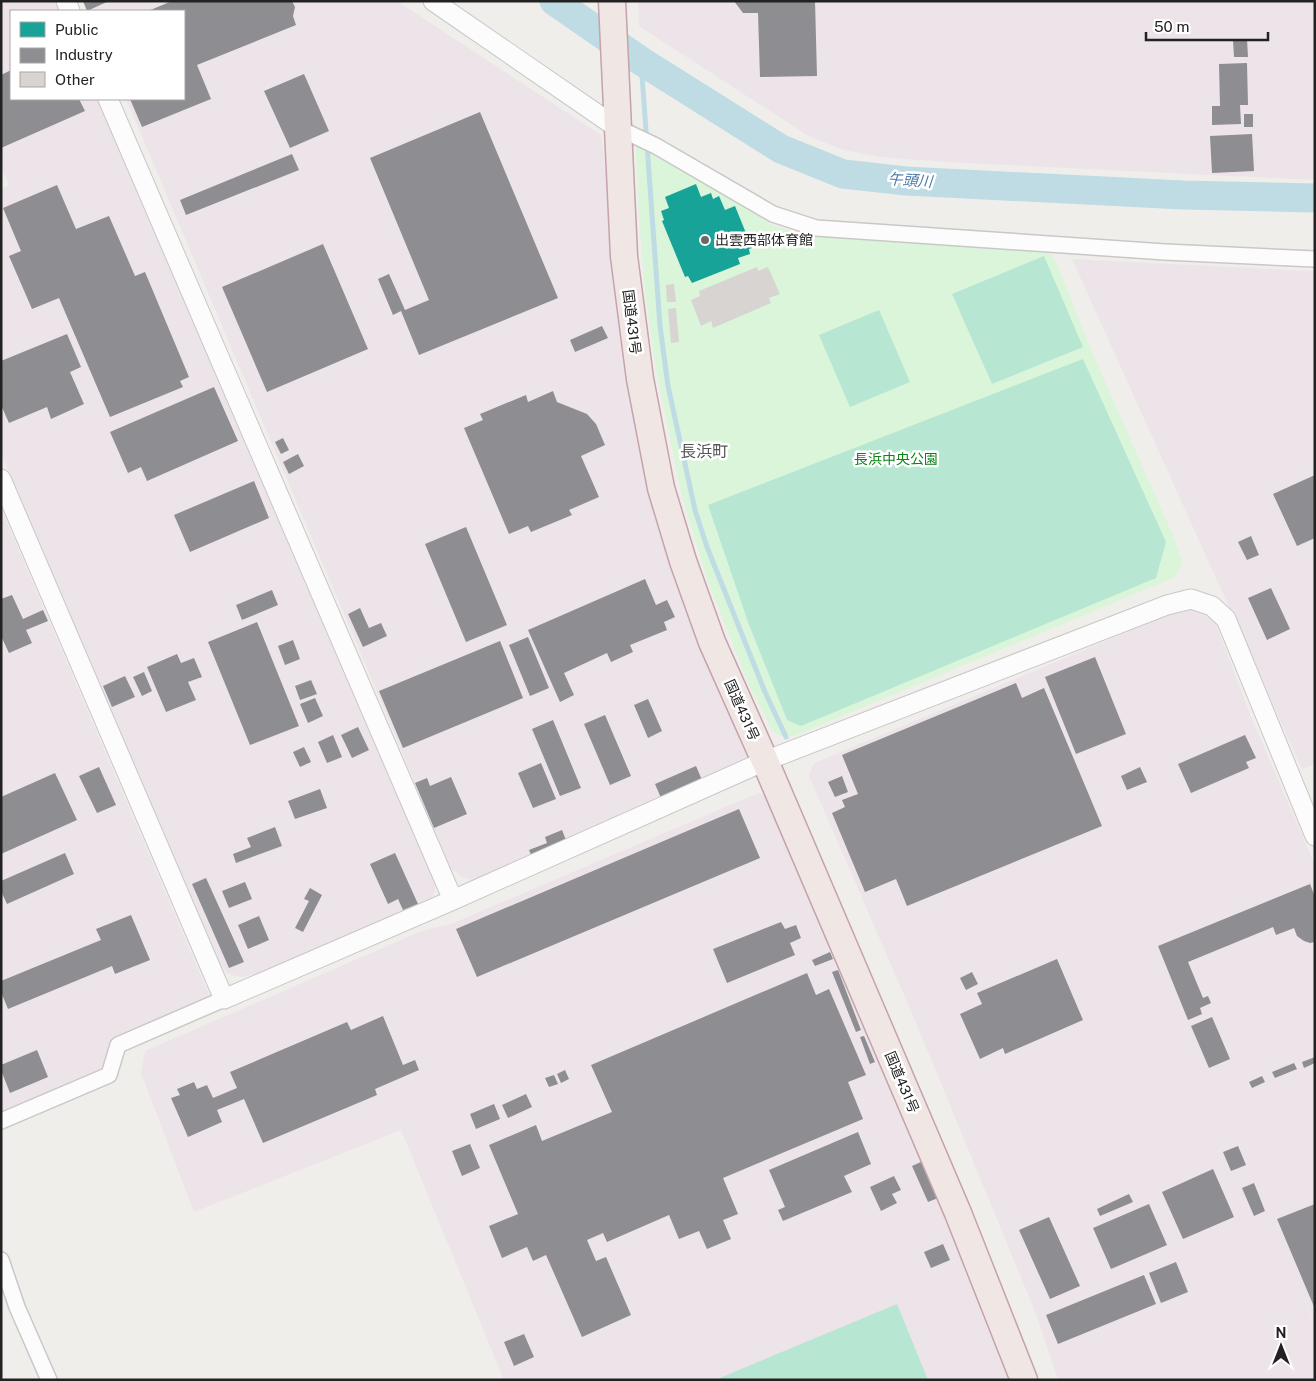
<svg xmlns="http://www.w3.org/2000/svg" width="1316" height="1381" font-family="'Public Sans','Noto Sans JP',sans-serif">
<rect width="100%" height="100%" fill="#f0eeeb"/>
<path fill="#ede4e9" d="M1,1h57l5,10h-52v88h90l334,780v13l-7,11 -172,71 -15,3 -13,-3 -9,-11 -218,-510v-264l8,-4 -8,-18z
M84,1h313l204,134 40,300 112,314 -8,15 -265,117 -16,-3 -14,-10 -76,-183 -248,-586h58v-88h-96z
M638,1h677v179l-369,-18 -66,-5 -36,-7 -34,-13 -171,-111z
M1072,259l243,12v493l-13,5z
M1,508l209,489 -99,41 -9,31 -101,42z
M1199,608l11,7 5,7 37,97 63,146v460l-15,-34 15,36v53h-257l-22,-66 -122,-296 -105,-242 5,-13 368,-154z
M758,793l13,4 247,583h-514l-103,-250 -207,82 -53,-139 4,-22 279,-121 27,-6z"/>
<path fill="#daf5da" d="M640,144l100,61 33,20 18,6 70,8 188,13 8,12 35,88 83,188 8,25 -10,13 -379,158h-14l-7,-4 -24,-47 -42,-106 -26,-86 -26,-129 -11,-82 -5,-64 -3,-70z"/>
<path fill="#b7e6d2" d="M1044,256l39,91 -91,37 -40,-90z
M879,310l31,72 -60,25 -31,-72z
M1083,359l83,183 -10,36 -355,148 -14,-6 -39,-98 -40,-117z
M897,1304l31,76h-213z"/>
<path fill="#17a398" d="M696,184l5,13 10,-4 2,6 6,-3 6,14 10,-4 17,42 -3,1 1,5 -12,4 2,6 -48,19 -4,-7 -3,1 -23,-56 2,-1 -3,-9 8,-3 -4,-11z"/>
<path fill="#8d8d92" d="M83,1h26l-22,10z
M172,1h120l3,6 -2,9 3,9 -99,40 14,34 -69,28 -12,-28h54v-88h-36z
M734,1h81l2,75 -57,1 -2,-64h-15z
M1247,39l1,18h-14l-1,-17z
M1247,63l1,42h-8l1,19 -29,1v-19h8l-1,-42z
M11,70v29h68l6,12 -84,37v-73z
M304,74l25,57 -39,17 -26,-57z
M480,112l78,186 -139,57 -18,-44 -8,4 -15,-36 11,-5 16,36 24,-10 -59,-142z
M1244,114h9v13h-9z
M1252,134l2,37 -42,2 -2,-37z
M292,154l7,16 -113,45 -6,-15z
M57,185l19,44 33,-13 26,60 10,-4 44,105 -9,4 3,6 -73,30 -51,-119 -27,11 -23,-53 12,-5 -18,-43z
M323,244l45,105 -101,43 -45,-105z
M602,326l6,12 -33,14 -5,-12z
M67,334l14,33 -11,5 14,32 -33,15 -4,-12 -38,16 -8,-18v-44z
M214,387l24,54 -91,40 -6,-14 -13,6 -18,-41z
M553,391l4,11 30,12 9,10 9,21 -24,11 18,41 -30,13 3,5 -41,17 -3,-6 -19,8 -45,-106 19,-8 -3,-6 46,-19 2,7z
M283,438l6,12 -8,4 -6,-12z
M298,454l6,12 -15,8 -6,-12z
M1315,475v63l-18,8 -24,-52z
M254,481l15,37 -79,34 -16,-37z
M466,527l41,98 -41,17 -41,-98z
M1251,536l8,19 -12,5 -9,-18z
M645,579l11,26 11,-5 8,17 -11,5 3,8 -37,15 3,7 -22,10 -4,-9 -43,20 10,22 -14,7 -32,-72z
M1271,588l19,41 -23,11 -19,-42z
M272,590l6,15 -36,15 -6,-15z
M12,595l11,24 20,-9 5,11 -22,9 6,13 -23,10 -8,-17v-37z
M360,608l9,20 12,-5 6,13 -24,11 -15,-33z
M257,622l42,104 -49,19 -42,-103z
M528,637l21,51 -19,8 -21,-51z
M293,640l7,19 -15,6 -7,-19z
M500,641l23,57 -120,50 -24,-57z
M177,654l4,9 13,-5 8,19 -14,5 8,18 -30,12 -19,-45z
M1095,657l31,77 -50,20 -31,-77z
M144,672l8,19 -10,5 -9,-19z
M125,676l10,21 -23,10 -9,-21z
M311,680l6,14 -17,6 -5,-14z
M1016,683l6,15 22,-10 58,138 -195,80 -11,-27 -31,13 -33,-79 13,-6 -3,-7 16,-6 -16,-39z
M315,698l8,18 -15,7 -8,-19z
M648,699l14,32 -14,7 -14,-33z
M605,715l26,61 -21,9 -26,-61z
M553,720l28,68 -21,8 -28,-67z
M358,727l11,23 -17,8 -11,-23z
M333,735l9,22 -15,6 -9,-21z
M1245,735l11,23 -10,4 3,6 -58,25 -13,-29z
M304,747l7,15 -11,5 -7,-15z
M541,763l15,36 -23,9 -15,-35z
M696,766l6,14 -41,18 -6,-14z
M99,767l17,38 -19,8 -18,-37z
M1140,767l7,15 -20,8 -6,-14z
M55,773l22,47 -76,34v-57z
M842,776l6,16 -13,5 -7,-15z
M451,777l16,37 -33,14 -19,-45 12,-5 3,8z
M320,789l7,19 -32,11 -7,-18z
M739,809l21,49 -283,119 -21,-48z
M275,827l7,19 -46,17 -3,-9 18,-7 -4,-9z
M562,830l4,10 -35,15 -2,-5 18,-7 -2,-6z
M65,853l9,21 -67,30 -6,-13v-10z
M395,853l23,51 -15,6 -5,-11 -10,5 -18,-40z
M206,878l38,84 -15,6 -37,-84z
M245,882l7,17 -23,9 -7,-17z
M1310,884l5,13v45l-5,1 -6,-2 -7,-5 -3,-8 -18,7 -3,-8 -85,35 15,36 5,-2 3,7 -11,5 2,6 -14,6 -30,-74z
M310,888l12,7 -19,37 -8,-4 14,-27 -5,-2z
M131,915l19,45 -35,14 -3,-8 -104,43 -7,-17v-11l100,-41 -5,-11z
M259,916l10,24 -21,9 -10,-24z
M781,922l4,7 11,-4 5,13 -11,5 5,12 -68,28 -14,-34z
M830,952l3,7 -18,7 -3,-6z
M1057,959l26,61 -78,34 -2,-6 -23,11 -20,-45 22,-10 -5,-11z
M838,970l23,60 -5,2 -24,-60z
M972,972l6,12 -12,6 -6,-12z
M807,973l9,22 13,-6 37,86 -18,7 15,37 -140,59 15,36 -15,6 8,19 -24,10 -8,-18 -20,8 -10,-24 -62,27 -4,-9 -16,7 9,21 10,-4 25,58 -49,22 -36,-82 -13,6 -6,-14 -25,11 -13,-32 29,-12 -29,-69 47,-20 6,16 70,-29 -21,-47z
M383,1016l20,49 12,-5 4,10 -44,19 2,6 -114,48 -19,-44 -27,11 5,12 -34,15 -17,-39 9,-3 -3,-6 17,-7 3,7 10,-4 6,13 24,-10 -7,-16 117,-50 4,8z
M1212,1017l18,42 -21,9 -18,-42z
M864,1036l11,26 -5,2 -10,-27z
M37,1050l11,27 -38,16 -9,-23v-5z
M1315,1057v6l-11,5 -2,-6z
M1294,1063l3,6 -22,9 -3,-6z
M565,1070l4,9 -8,4 -4,-9z
M554,1075l4,9 -9,3 -4,-9z
M1262,1076l3,6 -13,6 -3,-6z
M526,1094l6,13 -24,11 -6,-13z
M494,1104l6,15 -24,10 -6,-15z
M858,1132l13,32 -27,12 8,16 -69,29 -5,-11 7,-3 -16,-37z
M470,1144l10,24 -18,8 -10,-25z
M1238,1146l8,19 -15,6 -8,-19z
M921,1162l17,36 -10,4 -16,-36z
M1213,1169l21,48 -51,22 -21,-47z
M894,1176l7,14 -9,4 5,9 -16,8 -11,-24z
M1254,1183l11,28 -11,5 -12,-28z
M1129,1194l4,8 -33,14 -3,-7z
M1149,1204l18,41 -56,24 -18,-41z
M1315,1204v105l-38,-90z
M1049,1217l31,69 -30,13 -31,-69z
M943,1244l7,16 -19,8 -7,-16z
M1176,1262l12,30 -27,11 -12,-30z
M1144,1275l12,29 -98,40 -12,-29z
M524,1334l10,23 -20,9 -10,-24z"/>
<g fill="none" stroke-linecap="round" stroke-linejoin="round">
<path stroke="#bfdbe3" stroke-width="5" d="M641,61l19,265 8,60 17,78 10,46 12,37 58,145 21,45"/>
<path stroke="#bfdbe3" stroke-width="29" d="M554,1l87,60 140,88 62,25 63,7 277,14 132,3"/>
</g>
<path fill="#d7d4d2" d="M758,231l5,12 -11,4 -5,-12z
M757,267l1,4 10,-4 12,27 -11,4 2,5 -58,25 -2,-7 -10,5 -10,-26 9,-4 -1,-5z
M674,284l2,18h-9l-1,-17z
M676,308l3,34 -8,1 -3,-34z"/>
<g fill="none" stroke-linecap="round" stroke-linejoin="round">
<defs>
<path id="minor" d="M616,127l40,19 117,68 43,14 349,24 150,7
M1,1121l108,-46 9,-30 106,-46
M1,1260l16,47 32,73"/>
<path id="tertiary" d="M66,1l4,10
M433,1l183,126
M108,99l345,801
M1,479l223,520 229,-99 312,-139 402,-156 24,-6 21,7 14,13 89,217"/>
<path id="trunk" d="M612,1l12,255 16,123 21,109 22,73 29,81 53,119 193,452 66,167"/>
</defs>
<use href="#minor" stroke="#c9c8c7" stroke-width="18"/>
<use href="#tertiary" stroke="#c9c8c7" stroke-width="21"/>
<use href="#trunk" stroke="#c5a2ac" stroke-width="29"/>
<use href="#minor" stroke="#fdfcfc" stroke-width="15"/>
<use href="#tertiary" stroke="#fdfcfc" stroke-width="19"/>
<use href="#trunk" stroke="#f0e6e4" stroke-width="26"/>
</g>
<circle fill="#6a6968" stroke="#fff" stroke-width="2" cx="705" cy="240" r="5"/>
<g text-anchor="middle" dominant-baseline="central" stroke-width="5" stroke-linejoin="round" paint-order="stroke">
<g font-size="14" fill="#222" stroke="#fff" text-anchor="start">
<text x="715" y="240">出雲西部体育館</text>
</g>
<g font-size="14" fill="#222" stroke="#fff">
<text transform="translate(632 322) rotate(83)">国道431号</text>
<text transform="translate(742 710) rotate(66)">国道431号</text>
<text transform="translate(902 1082) rotate(67)">国道431号</text>
</g>
<g font-size="14" fill="#0c8416" stroke="#fff">
<text x="896" y="459">長浜中央公園</text>
</g>
<g font-size="15" font-style="italic" fill="#4a7aab" stroke="#fff">
<text transform="translate(910 180) rotate(4)">午頭川</text>
</g>
<g font-size="16" fill="#555" stroke="#fff">
<text x="704" y="451">長浜町</text>
</g>
</g>
<rect width="1316" height="1381" fill="none" stroke="#222222" stroke-width="5"/>
<rect x="10" y="10" width="175" height="90" fill="#ffffff" stroke="#a7a7a7"/>
<rect x="20" y="22" width="25" height="15" fill="#17a398" stroke="#a7a7a7"/>
<text x="55" y="35" font-size="15" fill="#222222">Public</text>
<rect x="20" y="48" width="25" height="15" fill="#8d8d92" stroke="#a7a7a7"/>
<text x="55" y="60" font-size="15" fill="#222222">Industry</text>
<rect x="20" y="72" width="25" height="15" fill="#d7d4d2" stroke="#a7a7a7"/>
<text x="55" y="85" font-size="15" fill="#222222">Other</text>
<g transform="translate(1281 1346)" stroke="#ffffff" stroke-width="4" paint-order="stroke">
<path d="M0-4L9 19L0 12L-9 19Z" fill="#222222"/>
<text y="-8" font-size="14" font-weight="bold" text-anchor="middle" fill="#222222">N</text>
</g>
<path d="M1146 32v8h122v-8" fill="none" stroke="#222222" stroke-width="2.5"/>
<text x="1154" y="32" font-size="15" fill="#222222" stroke="#ffffff" stroke-width="4" paint-order="stroke">50 m</text>
</svg>
